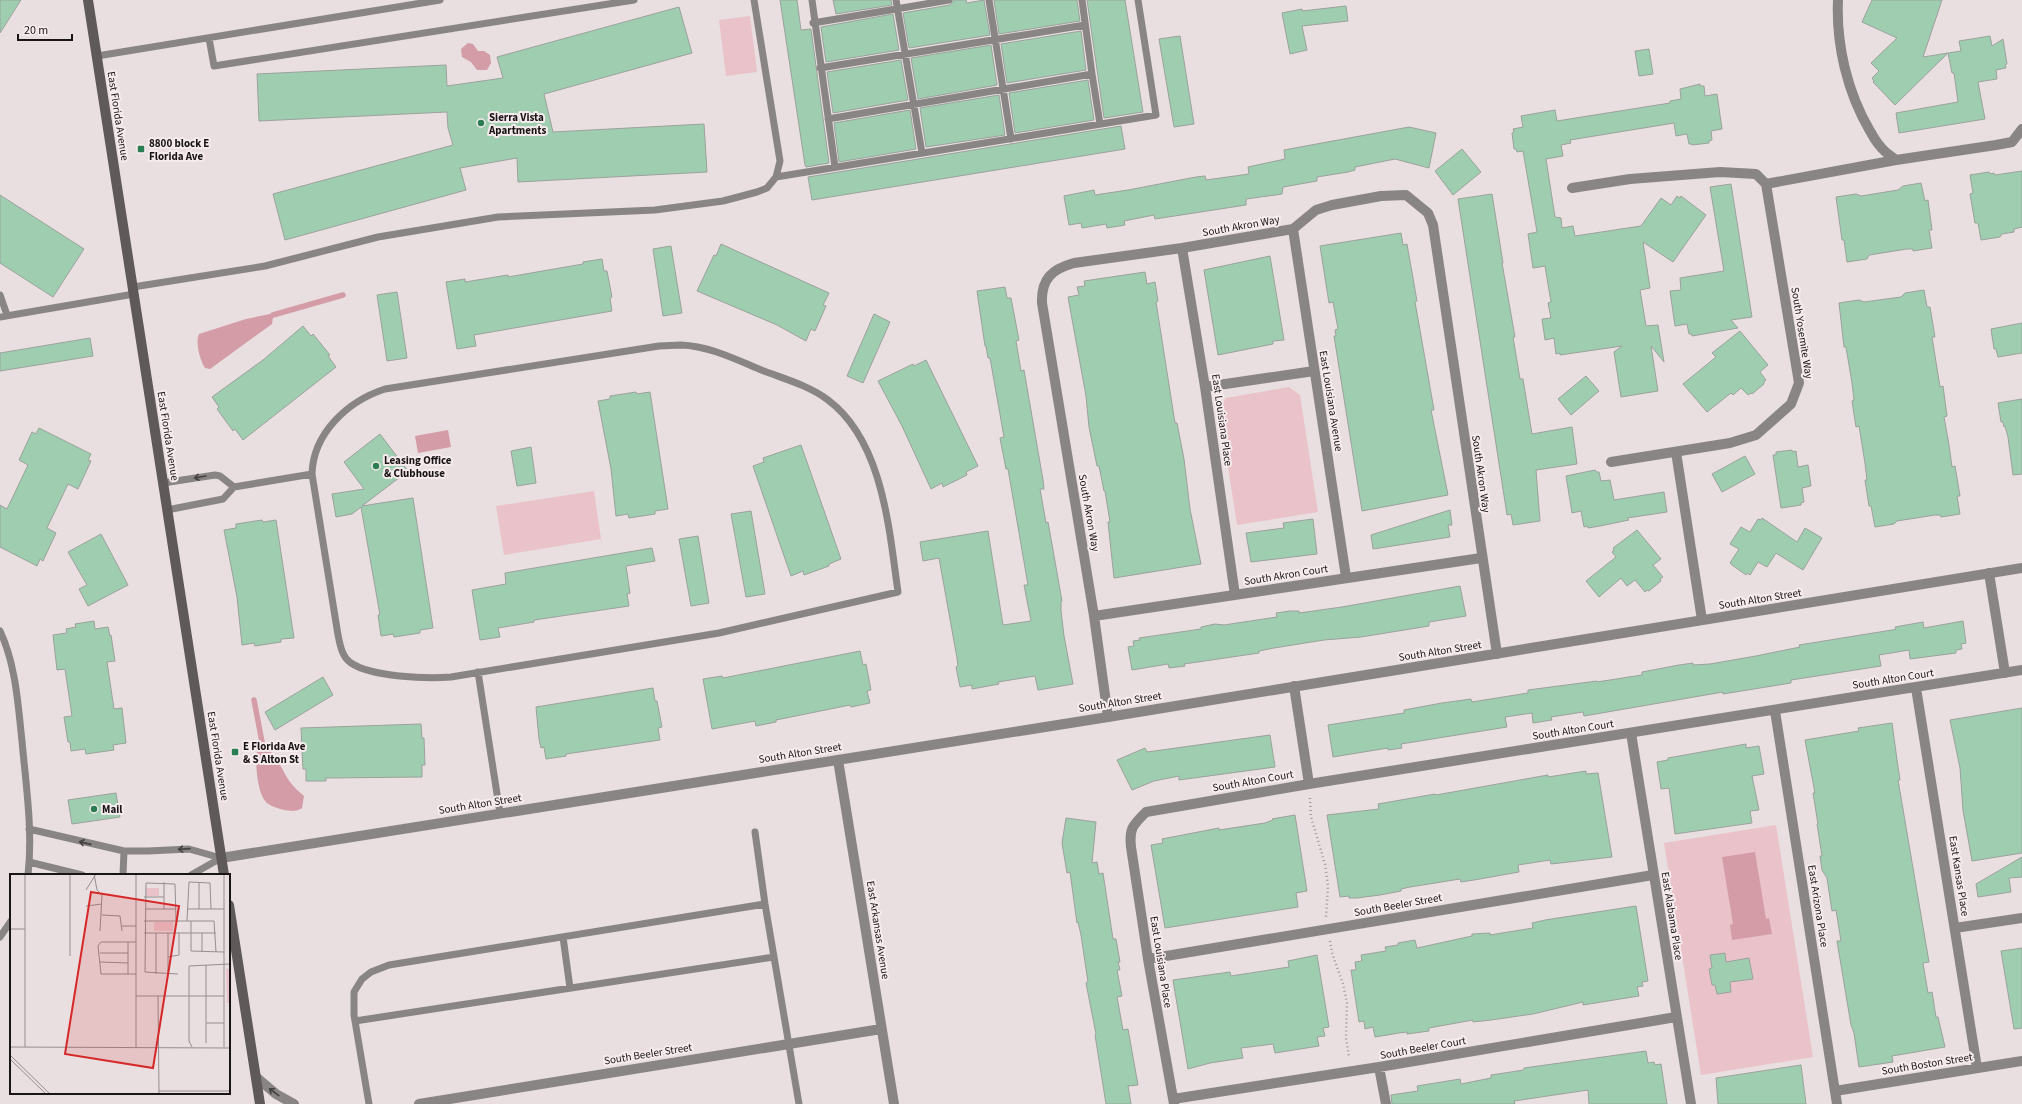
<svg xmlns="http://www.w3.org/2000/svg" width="2022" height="1104" font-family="'Source Sans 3',sans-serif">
<rect width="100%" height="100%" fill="#e9dee0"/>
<path fill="#eac3ca" d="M750,16l7,56 -31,4 -7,-56z
M1289,387l11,8 18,117 -81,13 -18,-116 7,-11z
M594,491l7,48 -97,16 -8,-49z
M1776,825l37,232 -112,18 -37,-232z"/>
<path fill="#d39ca7" d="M468,43l5,1 5,7h6l6,4 1,8 -4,7h-10l-6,-8 -9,-5 -1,-8z
M270,314l3,3 -1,7 -62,45 -5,-1c-5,-7 -10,-26 -6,-34l47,-15z
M448,430l3,17 -33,6 -3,-17z
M263,747c14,5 18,23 27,35 4,5 9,10 14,14l-2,12c-6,4 -11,3 -18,2 -6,-2 -12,-3 -17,-7 -10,-9 -12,-40 -10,-52z
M1755,852l11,67 3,-1 3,16 -40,6 -2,-15 3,-1 -11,-67z"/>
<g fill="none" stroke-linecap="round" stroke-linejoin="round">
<path stroke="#d39ca7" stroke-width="5.5" d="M273,315l70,-20
M254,700l9,47"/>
</g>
<path fill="#9eceaf" stroke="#9ba29d" d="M0,0h21l-21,33z
M780,0h17l4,30 10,-1 18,134 -23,4 -1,-2z
M833,0h58l1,5 -56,9z
M954,0h12l1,3 17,-3 6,35 -81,13 -6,-35 47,-8z
M994,0h83l3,21 -81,13z
M1087,0h38l18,112 -39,6z
M1872,0h70l-19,57 38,-6 -2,-10 31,-5 2,10 11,-7 4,25 -2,1 1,3 -10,2 1,9 -19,3 7,37 -86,14 -3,-20 62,-11 -4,-29h-2l-4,-20 -53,52 -22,-23 1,-1 -2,-3 7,-7 -8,-8 26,-25 -35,-16z
M1346,6l2,15 -46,5 5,24 -17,4 -8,-41 20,-4v2z
M679,7l13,46 -148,41 9,38 151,-8 3,48 -189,10 -1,-24 -57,10 6,22 -181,50 -12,-46 180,-49 -5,-17 -1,-16 -188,9 -2,-47 189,-9 1,21 56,-8 -6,-21z
M893,14l6,36 -73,12 -5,-35z
M1081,31l5,39 -79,13 -6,-39z
M1180,36l14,88 -20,3 -15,-88z
M991,45l6,40 -79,14 -7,-41z
M1649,49l4,25 -14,2 -4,-25z
M901,60l7,40 -75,13 -6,-41z
M1088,80l6,40 -79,13 -6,-40z
M1700,84v2h4l1,10 12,-2 5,35 -11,2 1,9 -3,1v2l-17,2v-1h-3l-2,-10 -11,2 -2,-13 -104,17 1,3 -10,2 2,11 -17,3 9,58 6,1 1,10 11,-2 2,10 66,-10 20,-28 10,7 6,-9 3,2 1,-2 25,19 -33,47 -30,-20 7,46 -10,2 6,36 12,-1 6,37 -13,-16 7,45 -37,6 -7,-45 8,-6 -62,9v-2l-4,1 -2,-16 -9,2 -3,-21 9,-1 -3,-15 3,-1 -6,-36 -12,2 -5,-34 9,-2 -14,-81 -6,1 -1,-3h-2l-2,-16 2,-1 -1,-3 10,-2 -2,-11 34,-6 2,11 113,-18v-2l11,-2 -1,-10z
M999,95l6,40 -79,12 -6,-39z
M910,110l6,39 -77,13 -5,-39z
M1121,126l4,23 -313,51 -4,-23z
M1409,127l27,6 -7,35 -34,-9 -40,8v3l-7,2 -31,5v4l-34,6 -1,7 -36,5v6l-91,14 -1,-4 -30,6 1,4 -18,3 -1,-4 -24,4 -1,-5 -12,2 -5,-29 30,-6 1,5 33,-5 68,-13 9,-1 1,4 43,-6 -1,-7 37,-8 -1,-9z
M1462,149l19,23 -28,23 -18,-24z
M2022,171v56l-8,2v3l-12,2 -2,3 -19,3 -3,-17h-3l-5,-29 3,-1 -3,-18 19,-3 1,2 4,-1 1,2z
M1921,183l4,18 3,-1 4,30h-3l3,18 -19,3v-2h-6l-38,6 -2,4 -20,3 -3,-22h-2l-6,-43 20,-3 5,2 37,-6 5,-4z
M1731,184l21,133 -21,3 7,8 -46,8v-2h-3l-2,-10 -12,2 -5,-35 11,-1 -1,-12 44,-7 -14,-84z
M1492,194l11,69h-1l13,74h-2l7,42h3l9,55 40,-7 5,37 -41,6 4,51 -27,4 -2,-11 -4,1 -49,-316z
M0,195l84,54 -31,48 -53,-34z
M1401,233l2,12 4,-1 10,57 -2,1 19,108h-3l17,85 -86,16 -28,-175h2l-1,-6 3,-1 -5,-27 -4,1 -9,-57z
M721,244l108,49 -6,12 3,1 -11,25 -4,-2 -5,12 -29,-16 -80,-34 17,-36 2,1z
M671,246l11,67 -19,3 -10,-67z
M1270,256l14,84 -11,1v3l-55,11 -14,-85z
M602,259l2,12h3l5,26 -2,1 2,13 -138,24 2,11 -19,3 -11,-67 19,-3v3l43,-7v2l75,-13v-2z
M1145,272l2,12 8,-2 3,19 -2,1 19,121h2l7,36 6,50 11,55 -87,14 -6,-56h2l-5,-31h-1l-5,-25h-2l-8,-39 -3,-31 -18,-99 11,-2 -2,-8 8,-1 -1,-5z
M1005,287l2,11h4l8,42 -3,1 5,30 3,-1 19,110 1,9h-4l6,34 2,-1 14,79 -1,1v9l3,25 9,48 -35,6 -3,-14 -37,6 1,2 -27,5v-4l-12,2 -4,-20 2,-1 -1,-8 -18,-100 -16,3 -3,-19 68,-11 15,94 28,-4 -7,-36h4l-20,-116h-2l-6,-31 4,-1 -14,-79h-2l-2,-12h-1l-8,-55z
M1924,290l3,17h3l5,30h-3l8,50 3,-1 4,30 -3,1 5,28 3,22 3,-1 5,30h-3l3,18 -19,3 -1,-2h-5l-38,6 -3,3 -19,3 -4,-21h-2l-4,-26h2l-2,-17 -6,-37 -3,1 -4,-26 2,-1 -2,-17 -6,-36h-2l-5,-44 20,-3 5,2 37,-5 4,-4z
M397,292l10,66 -20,3 -10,-66z
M874,314l16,8 -27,61 -16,-7z
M2022,323v30l-24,4 -2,-8h-2l-3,-20z
M303,326l8,10 2,-2 17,21 -2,1 8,11 -93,73 -8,-11 -2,2 -16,-22 2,-2 -7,-10 51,-37z
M1740,331l28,34 -8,7 6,8 -2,2v2l-12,10 -1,-1 -3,2 -7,-7 -8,7 -2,-2 -24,19 -24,-28 33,-27 -4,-4z
M90,338l3,18 -93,15v-18z
M926,360l52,106 -12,6 1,3 -24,12 -1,-4 -11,6 -29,-63 -24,-45 35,-17 1,2z
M1586,376l13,15 -28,24 -13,-16z
M636,392l1,2 13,-2 18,117 -13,2v3l-26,4 -1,-4 -12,2 -5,-47 -13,-68 12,-2v-3z
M2022,399v75l-9,1 -5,-38 -3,-11 -1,1 -1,-5h-2l-3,-19z
M39,428l52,26 -3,6 3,1 -13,28 -10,-5 -21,44 9,5 -13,28 -3,-2 -3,7 -37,-19v-42l7,4 21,-44 -9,-5 13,-28 4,2z
M380,434l28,37 -46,35 51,-8 20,130 -13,2v3l-26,4 -1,-3 -12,2 -3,-21h2l-19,-108 -9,7 -16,3 -4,-23 32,-5 -20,-27z
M801,445l40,114 -12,5v2l-25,9 -1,-4 -12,5 -38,-110 11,-4 -1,-4z
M531,447l5,36 -19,3 -6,-35z
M1792,450l1,2 3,-1 2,16 10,-2 3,21 -9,2 2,14 -3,1v2l-20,3 -8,-53h3v-3z
M1745,456l10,18 -33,18 -10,-18z
M1595,470l1,2h3l2,9 9,-1 4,20 50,-8 3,20 -40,6 2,2 -29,6 -12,2 -1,-2 -3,1 -3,-16 -9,2 -6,-37z
M1450,510l2,15h-4l2,12 -77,12 -2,-14z
M751,511l14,83 -19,3 -15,-83z
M1762,518l35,24 8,-14 17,10 -19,32 -27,-17 -9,14 -9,-5 -8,13 -3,-2 -1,2 -14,-10 -2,-2 9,-14 -9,-5 11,-17 9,5 8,-13 3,1z
M1313,519l4,35 -66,8 -5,-29 38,-5 -1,-5z
M262,520l1,2 13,-2 18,118 -13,1v3l-26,4 -1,-3 -12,2 -5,-48 -13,-67 12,-2v-4z
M1637,530l24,29 -8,6 10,12 -3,2 1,2 -12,10 -2,-1 -2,2 -10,-12 -8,6 -6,-8 -22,19 -13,-16 30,-24 -4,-5 2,-2 -1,-2z
M101,534l27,51 -40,21 -9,-17 8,-4 -19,-33z
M698,536l11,67 -18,3 -12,-67z
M652,548l3,13 -29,5 4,27 -3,1 2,12 -95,14v2l-36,6 2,9 -20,3 -8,-50 34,-6 -1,-11z
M1460,586l6,30 -37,6v4l-68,11 -37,3 -50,8 -15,3v2l-75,11 1,2 -16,2 -1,-4 -36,6 -4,-23 6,-1 -1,-5 7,-1 -1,-2 62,-9v-2l14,-3 9,1 53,-8 -1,-4 14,-2h9v2l43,-6z
M94,621l1,8 13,-2 2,9 1,-1 4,26 -8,1 7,47 8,-1 4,35 -13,2 1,5 -28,4 -1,-5 -14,2 -1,-9h-2l-4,-25 8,-1 -7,-47 -8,1 -4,-35 14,-2 -1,-4 10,-2 -1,-3z
M1963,621l3,22 -5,1 1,5 -6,1v3l-46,6 -1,-9 -30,5 2,11 -90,14v3l-68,11v-2l-139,24 -1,-4 -32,5 1,3 -19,3 -1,-10 -27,4 2,10 -106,17 1,4 -14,2v-2l-55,9 -5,-32 76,-12v-3l38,-7 29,-4 1,3 56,-9v-3l69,-9v1l45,-7v-3l37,-7 14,-2v2l17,-1 46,-8 44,-9 -1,-2 93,-15 4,-1 -1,-2 28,-5 1,6z
M860,651l3,14 3,-1 5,26 -4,1 3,12 -19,4 -1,-2 -74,15v2l-20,4 -1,-5 -43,8 -9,-50 19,-3 1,2z
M323,677l10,18 -58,35 -10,-18z
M653,688l2,13h2l5,26 -4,1 2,12 -94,14v2l-20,3 -2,-12 -3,1 -2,-9 -3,-32z
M2022,708v145l-50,8 -9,-51 -3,-42 -10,-48z
M1892,723l6,44 2,13h-2l31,182 -6,1 5,30 4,-1 4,25h2l7,30 -53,9 1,6 -34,5 -5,-34 -3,-8 -14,-84h4l-5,-31 -4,1 -5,-33 -5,-8 -2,-14h2l-5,-32h1l-5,-31h2l-10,-53 54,-9 -1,-3z
M421,724l1,14h2l1,27h-3v12l-96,1v3h-20v-12h-3l-2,-41z
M1270,735l5,32 -96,13v-4l-25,5 -22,9 -15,-30 28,-12 2,4z
M1746,744v4l13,-2 5,28 -12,2 7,34 -9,1 2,12 -77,11 -6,-46 -8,1 -4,-27 11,-2v-2z
M1586,771v3l12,-1 14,84 -61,7 -1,-4 -32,5 1,7 -45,8 -13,2 -1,-3 -50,8 -9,2v2l-21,4 -23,3h-8v-2l-9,1 -13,-82 52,-6 -1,-5 57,-10 1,1 112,-20v2z
M116,793l4,24 -48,7 -4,-24z
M1295,815l12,76 -11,2 2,14 -133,21 -14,-83 12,-2 -1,-4 57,-11v2l46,-7 8,-3 -1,-1z
M1066,818l30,4 -4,41 5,-1 2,12 4,-1 10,66h3l4,23h-2l2,8h-3l5,26 -5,1 6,33 5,-1 10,56 -10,1 3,18h-25l-11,-69 1,-1 -10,-51 2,-1 -7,-47 -3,-13 -1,1 -7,-51 -3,1 -5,-30z
M2022,857v20l-13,1 2,14 -33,5 -2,-13z
M1636,906l12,75 -6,1 1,4 -6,1 2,9 -56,9v-3l-50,12 -42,6 -18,2v-2l-44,8v3l-22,3v-2l-8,1 -24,4 -2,-10 -8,2 -1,-8 -5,1 -8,-52h5l-1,-8 7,-1 -1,-6 25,-4 -1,-4 13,-2v-2l17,-3 2,8 55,-12v-2l18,-1v2l43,-7 -1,-5 13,-3z
M2022,948v80l-8,1 -13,-78z
M1725,953l1,9 23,-4 4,21 -23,3 1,10 -14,2 -2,-9h-3l-3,-16 3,-1 -2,-13z
M1317,955l12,72 -6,1 2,8 -8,1 2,9 -44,7 -2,-9 -32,4 2,10 -33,5 -22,6 -15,-89 57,-8 1,4 58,-9 -1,-6z
M1646,1051l2,12 6,-1 1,3 6,-1 6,40h-78l-1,-14 -74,11 1,3h-123l-1,-9 27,-4 -1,-5 43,-7 1,5 30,-6v-3l33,-5v-2z
M1801,1065l5,39h-88l-2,-26z"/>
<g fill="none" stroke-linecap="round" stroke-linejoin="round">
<path stroke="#a2999b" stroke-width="2.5" stroke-dasharray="1 3" stroke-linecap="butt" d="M1310,798l1,19 14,47 3,22 -2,31
M1330,941l2,12 11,31 4,19 -1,35 3,19"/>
<path stroke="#898585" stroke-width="7" d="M812,0l23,167
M896,0l26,153
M989,0l22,139
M813,23l136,-23
M209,38l5,28 420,-66
M97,56l343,-56
M820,68l265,-43
M1092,74l8,50
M828,119l264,-45 -10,-74
M776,177l380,-62 -18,-115
M133,287l132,-21 113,-29 120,-20 157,-7 68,-9 34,-9 10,-4 9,-11 4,-16 -26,-161
M0,295l7,20
M0,317l134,-23
M681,345c29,1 56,15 83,26 21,8 46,15 64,29 55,41 61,129 70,192l-179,41 -268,44c-25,2 -79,0 -100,-14 -9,-6 -11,-18 -13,-28l-26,-161c1,-41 36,-73 73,-85l274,-43z
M163,483l52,-8 5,1 14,11
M167,510l51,-10 5,-1 11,-12 78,-13
M0,631c16,34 18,74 22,110 4,45 11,90 6,134
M478,672l22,141
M29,829l95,22h24l41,-2 32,9
M755,832l10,72 34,200
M29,862l53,13
M123,875l1,-24
M191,875l30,-17
M0,937l11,-16
M563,937l7,51
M355,1021l419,-64
M369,1104l-15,-89v-23l8,-13 9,-7 18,-7 376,-61"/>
<path stroke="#898585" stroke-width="10" d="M1838,0c-2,44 9,92 32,131 3,5 6,11 10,15 4,6 11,10 16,14
M1766,184l130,-24 100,-15 16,-3 10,-13
M1572,188l58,-9 90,-7 36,2 10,10 33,199 -8,21 -35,31 -26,8 -119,19
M1293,229l53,348
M1182,248l23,139 30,208
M1205,387l109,-16
M1676,452l26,168
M1989,573l16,100
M1094,616l387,-58
M1294,686l15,98
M1916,688l61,380
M1775,711l62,393
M1108,717l-14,-101 -52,-313c-1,-24 10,-34 32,-40l108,-15 111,-19 23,-19 16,-5 49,-9 25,-1 22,18 5,12 64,429
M1631,733l60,371
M838,760l56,344
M1955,928l67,-10
M1148,959l505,-84
M1379,1067l7,37
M256,1077l20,17 18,10
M1835,1091l187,-30
M1173,1099l206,-32 297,-50
M419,1104l462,-75
M1174,1104l-26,-145 -17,-112c-2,-19 2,-22 15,-35l163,-28 713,-114"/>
<path stroke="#898585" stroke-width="10" d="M221,858l887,-141 914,-149"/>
<path stroke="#5f595a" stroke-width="10" d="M88,0l136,875
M229,905l31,199"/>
</g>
<defs><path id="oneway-shaft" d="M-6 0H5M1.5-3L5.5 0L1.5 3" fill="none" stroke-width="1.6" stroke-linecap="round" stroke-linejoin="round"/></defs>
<g stroke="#464242">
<use href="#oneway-shaft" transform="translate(200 477) rotate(170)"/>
<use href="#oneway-shaft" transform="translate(85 843) rotate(-167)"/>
<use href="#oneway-shaft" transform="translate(184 849) rotate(176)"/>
<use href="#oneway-shaft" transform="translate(274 1092) rotate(-143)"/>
</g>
<g fill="#297d50" stroke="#f6ebed" stroke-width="1.5">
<circle cx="481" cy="123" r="4"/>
<rect x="137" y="145" width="8" height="8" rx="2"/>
<circle cx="376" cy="466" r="4"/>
<rect x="231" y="748" width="8" height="8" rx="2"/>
<circle cx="94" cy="809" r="4"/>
</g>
<g text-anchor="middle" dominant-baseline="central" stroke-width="4" stroke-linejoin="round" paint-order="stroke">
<g font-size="11" fill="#191516" stroke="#f6ebed">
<text transform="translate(118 116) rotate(81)">East Florida Avenue</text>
<text transform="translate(1241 226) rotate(-10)">South Akron Way</text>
<text transform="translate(1802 333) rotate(81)">South Yosemite Way</text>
<text transform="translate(1331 401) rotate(81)">East Louisiana Avenue</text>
<text transform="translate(1222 420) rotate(82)">East Louisiana Place</text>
<text transform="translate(168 436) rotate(81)">East Florida Avenue</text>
<text transform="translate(1481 474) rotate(82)">South Akron Way</text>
<text transform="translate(1089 513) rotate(80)">South Akron Way</text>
<text transform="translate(1286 575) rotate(-9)">South Akron Court</text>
<text transform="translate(1760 599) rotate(-9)">South Alton Street</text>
<text transform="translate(1440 651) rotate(-9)">South Alton Street</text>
<text transform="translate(1893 679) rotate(-9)">South Alton Court</text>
<text transform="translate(1120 702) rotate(-9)">South Alton Street</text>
<text transform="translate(1573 730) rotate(-9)">South Alton Court</text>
<text transform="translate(800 753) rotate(-9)">South Alton Street</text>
<text transform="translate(218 756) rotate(81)">East Florida Avenue</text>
<text transform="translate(1253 781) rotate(-10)">South Alton Court</text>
<text transform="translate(480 804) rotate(-9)">South Alton Street</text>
<text transform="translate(1959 876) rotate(81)">East Kansas Place</text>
<text transform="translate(1398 905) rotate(-10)">South Beeler Street</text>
<text transform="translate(1818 906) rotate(81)">East Arizona Place</text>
<text transform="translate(1672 916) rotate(81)">East Alabama Place</text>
<text transform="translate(878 930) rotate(81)">East Arkansas Avenue</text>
<text transform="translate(1161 962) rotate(81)">East Louisiana Place</text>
<text transform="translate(1423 1048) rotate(-10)">South Beeler Court</text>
<text transform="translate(648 1054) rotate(-9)">South Beeler Street</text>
<text transform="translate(1927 1064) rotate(-9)">South Boston Street</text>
</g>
<g font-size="11" font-weight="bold" fill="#191516" stroke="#f6ebed" text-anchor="start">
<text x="489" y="117">Sierra Vista<tspan x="489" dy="13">Apartments</tspan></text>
<text x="149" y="143">8800 block E<tspan x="149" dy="13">Florida Ave</tspan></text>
<text x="384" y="460">Leasing Office<tspan x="384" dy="13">&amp; Clubhouse</tspan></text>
<text x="243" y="746">E Florida Ave<tspan x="243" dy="13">&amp; S Alton St</tspan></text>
<text x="102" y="809">Mail</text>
</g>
</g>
<g transform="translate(10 874)">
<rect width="220" height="220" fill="#e9dee0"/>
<path d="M136,14h13v8h-13zM144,48h19v9h-19zM216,95h4v34h-3z" fill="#eac3ca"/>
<path fill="none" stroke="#968e8f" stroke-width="1" d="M15,0v173M60,0v82M84,0l3,16 5,5 -2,36M126,0v173M214,0v173M189,8v27M76,16l10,-16M134,23h20M76,32l16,-2M135,35h31M154,35v-27M177,35h37M92,41l18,1 2,15M134,47h70l2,31M166,47l-1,-37 -29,-1 -1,89 33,2M177,47l2,-39 21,1 1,26M181,47v30l33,1M112,52h14M0,55h15M134,59h72M146,59v41M158,59v40M126,68h-35l-3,4 3,28h35M192,78v-19M90,79h28M158,83l11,-2v-22M90,88l28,1M196,91v78M118,100v-32M126,122h88M148,122l1,98M196,149h18M0,173l220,1M182,173l-3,-6v-75l41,-2M0,181l40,39M0,185l36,35M149,217h71"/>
<path fill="#d62828" fill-opacity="0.15" stroke="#d62828" stroke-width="2" d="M81,18l88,14 -26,162 -88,-14z"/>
<rect width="220" height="220" fill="none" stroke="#191516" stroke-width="2"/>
</g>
<path d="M18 34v6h54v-6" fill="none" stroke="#191516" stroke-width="2"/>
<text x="24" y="34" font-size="12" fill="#191516" stroke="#f6ebed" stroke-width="3" paint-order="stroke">20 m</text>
</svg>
